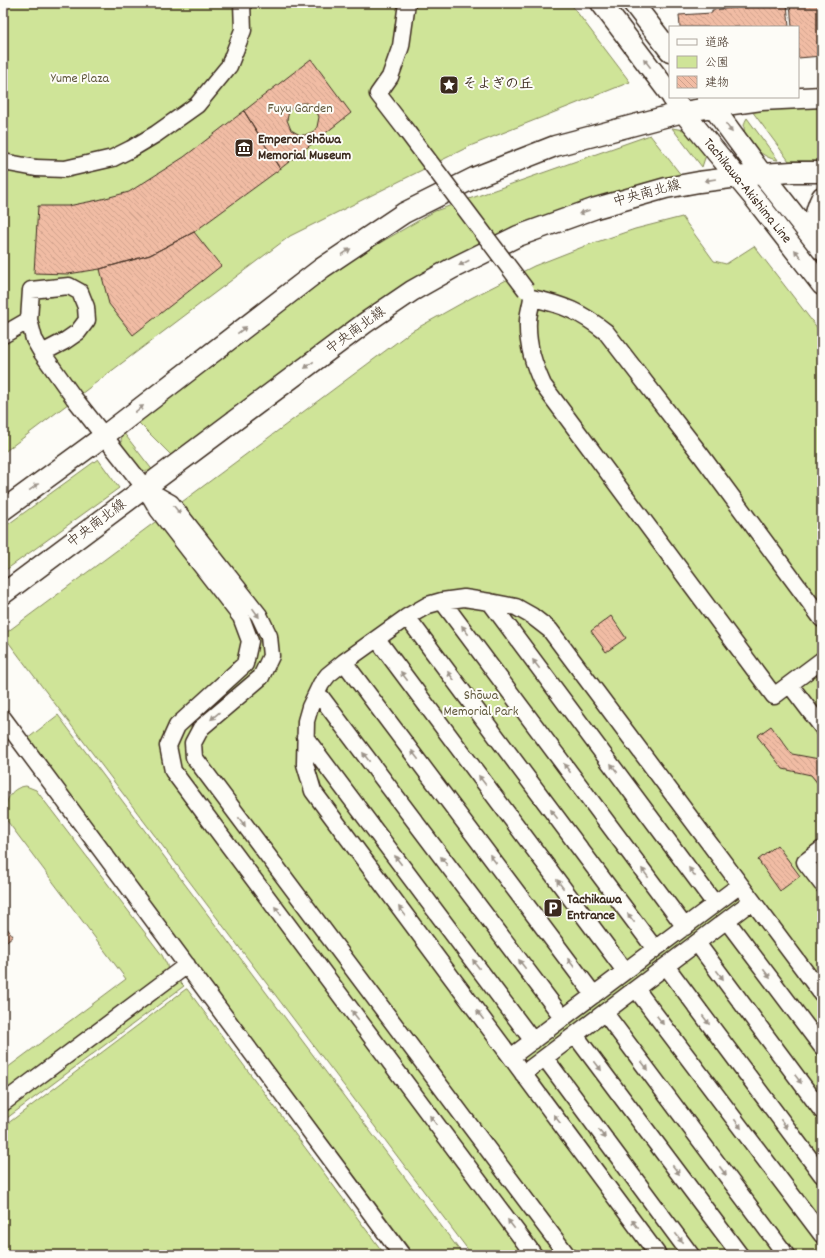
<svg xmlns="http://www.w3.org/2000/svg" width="825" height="1258" font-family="Dekko,'Klee One',sans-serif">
<defs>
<pattern id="building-back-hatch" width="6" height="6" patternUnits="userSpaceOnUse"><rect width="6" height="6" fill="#f1bca4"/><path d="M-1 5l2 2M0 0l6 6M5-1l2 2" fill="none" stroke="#d0a28d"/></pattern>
</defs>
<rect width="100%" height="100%" fill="#fdfcf7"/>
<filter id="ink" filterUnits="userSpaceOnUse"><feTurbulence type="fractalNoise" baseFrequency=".025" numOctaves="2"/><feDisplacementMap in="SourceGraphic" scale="8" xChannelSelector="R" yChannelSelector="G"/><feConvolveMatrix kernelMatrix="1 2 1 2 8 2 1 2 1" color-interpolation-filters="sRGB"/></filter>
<g filter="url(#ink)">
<path fill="#cfe498" stroke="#85875b" d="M3,3h567l60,79 -160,64 -180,90 -287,217z
M822,105v56h-33l-37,-50 4,-1z
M747,118l31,42c-16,-1 -43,-25 -31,-42z
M672,128l12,2 8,6 14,19 -4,12z
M650,135l31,40 -156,48 -64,30 -85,52 -203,152 -36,-36 210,-159 88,-51z
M682,217l32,44 12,3 28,-18 68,88v921h-350l-469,-620 409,-304 59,-33 63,-32 51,-20 50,-17z
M123,432l31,40 -9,-1 -7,-4 -16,-21 -1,-6z
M98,459l21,29 -116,84v-44z
M58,715l405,540h-49l-387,-516z
M26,786l10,4 126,165 5,10 1,8 -165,126v-28l123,-92 -121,-161c0,-16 4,-30 21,-32z
M174,981l7,2 3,3 -181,135v-15z
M186,989h1l198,266h-382v-128z"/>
<path fill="url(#building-back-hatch)" stroke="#3b2a1e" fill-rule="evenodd" d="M660,3h22l-20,6z
M787,3l2,24h-109l-1,-12 33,-2v-3z
M790,3h32v53l-24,2v-31h-6z
M311,59l40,54 -71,56 -36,-58zM302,103h4l9,5 4,9 -2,10 -3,4 -9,4h-5l-9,-5 -4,-10 2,-9 3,-4z
M244,111l36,58 -86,63 -44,23 -50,14 -32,5 -34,-1 4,-67h30l30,-6 31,-8 55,-35z
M194,232l27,34 -88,69 -24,-31 -9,-35 50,-14z
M611,616l15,22 -20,14 -15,-21z
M771,726l21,28 27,5 3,4v26l-11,-14 -28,-6 -26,-33z
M777,845l23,31 -20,15 -22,-31z
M3,923l10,13 -10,8z"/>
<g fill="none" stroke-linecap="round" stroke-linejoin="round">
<defs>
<path id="minor" d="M407,3l-6,43 -11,31 -12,17 30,39
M3,162l33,6 29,1 48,-11 18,-9 25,-15 41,-29 32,-39 14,-36 -1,-27
M3,335l26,-15
M42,353l23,-12 13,-9 9,-12 -1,-13 -6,-15 -11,-6 -38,4 -2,30 5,19 8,14 32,45 71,90 13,22 83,107 9,24 -5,23 -68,62 -9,20 5,25 361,484
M146,489l25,14 88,112 10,21 2,20 -10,21 -60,51 -8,15 1,14 373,498
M442,601l243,326
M490,602l225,302
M407,617l248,332
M822,619l-121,-164 -95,-123c-25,-20 -42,-27 -74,-34 -1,8 -4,16 -4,24 -1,23 6,43 15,63l231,311 48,-36
M377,639l248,332
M344,662l250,333
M790,685l32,42
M318,693l245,325
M3,718l399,537
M305,737l228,304
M822,849l-17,13 17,22
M727,921l95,126
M697,943l125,168
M666,966l156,209
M636,989l186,246
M605,1013l181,242
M575,1035l165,220
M511,1057l229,-172
M545,1058l146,197
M523,1074l229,-173
M3,1103l184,-138
M658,1255l-345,-464 -8,-27 1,-43 4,-14 11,-23 7,-9 16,-13 63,-45 21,-12 14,-4 22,-3 26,4 26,5 16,9 18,14 272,364"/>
<path id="major" d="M601,3l69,91
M633,3l37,48
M672,97l11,15 72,87 67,86
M707,99l55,75 60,76
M819,245c-5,-19 -6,-31 3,-48
M3,510l101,-74 218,-168 82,-55 72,-36 79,-31 128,-34 30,-5 48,-7 61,-3
M3,594l362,-271 47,-32 39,-22 67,-33 78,-28 70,-20 33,-6 63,-8 30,-2h30"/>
</defs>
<use href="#minor" stroke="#3b2a1e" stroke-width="19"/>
<use href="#major" stroke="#3b2a1e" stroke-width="23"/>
<use href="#minor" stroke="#fdfcf7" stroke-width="16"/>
<use href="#major" stroke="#fdfcf7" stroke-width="20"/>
<defs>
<path id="minor-bridge" d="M408,133l118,157"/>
</defs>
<use href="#minor-bridge" stroke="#3b2a1e" stroke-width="19" stroke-linecap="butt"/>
<use href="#minor-bridge" stroke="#fdfcf7" stroke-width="16"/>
</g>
<defs><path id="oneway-solid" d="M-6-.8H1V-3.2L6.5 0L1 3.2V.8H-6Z"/></defs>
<g fill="#9c938a">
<use href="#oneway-solid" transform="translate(647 63) rotate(-127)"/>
<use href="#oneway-solid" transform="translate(729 128) rotate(54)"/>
<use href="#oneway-solid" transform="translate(710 180) rotate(171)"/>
<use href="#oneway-solid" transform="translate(584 212) rotate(160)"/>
<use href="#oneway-solid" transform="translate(346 252) rotate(-34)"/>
<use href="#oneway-solid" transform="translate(798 254) rotate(-128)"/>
<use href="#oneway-solid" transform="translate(464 263) rotate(153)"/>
<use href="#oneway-solid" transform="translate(242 330) rotate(-38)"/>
<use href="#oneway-solid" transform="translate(309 365) rotate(143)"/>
<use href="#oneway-solid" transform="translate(139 409) rotate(-38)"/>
<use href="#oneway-solid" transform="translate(34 487) rotate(-36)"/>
<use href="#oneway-solid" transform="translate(177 510) rotate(52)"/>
<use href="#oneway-solid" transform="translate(256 613) rotate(55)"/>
<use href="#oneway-solid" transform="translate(465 630) rotate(-127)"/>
<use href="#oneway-solid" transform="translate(536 664) rotate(-127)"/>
<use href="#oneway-solid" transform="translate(404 676) rotate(-127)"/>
<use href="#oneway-solid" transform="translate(451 676) rotate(-127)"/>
<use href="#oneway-solid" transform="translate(215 716) rotate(139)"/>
<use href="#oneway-solid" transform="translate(415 755) rotate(-127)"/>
<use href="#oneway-solid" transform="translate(366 757) rotate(-127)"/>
<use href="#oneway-solid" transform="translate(567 768) rotate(-127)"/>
<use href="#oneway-solid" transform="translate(614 768) rotate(-127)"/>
<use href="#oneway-solid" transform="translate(482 780) rotate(-127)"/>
<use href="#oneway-solid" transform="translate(554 814) rotate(-127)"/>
<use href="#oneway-solid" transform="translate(242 822) rotate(53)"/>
<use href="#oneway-solid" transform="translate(493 859) rotate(-127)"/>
<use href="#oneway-solid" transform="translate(398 860) rotate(-127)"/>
<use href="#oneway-solid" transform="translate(444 861) rotate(-127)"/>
<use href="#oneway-solid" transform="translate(692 872) rotate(-127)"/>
<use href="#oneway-solid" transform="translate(645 873) rotate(-127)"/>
<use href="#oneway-solid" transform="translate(560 884) rotate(-127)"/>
<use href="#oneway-solid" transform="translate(278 911) rotate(-127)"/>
<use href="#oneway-solid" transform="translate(402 911) rotate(-127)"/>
<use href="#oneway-solid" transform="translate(631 918) rotate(-127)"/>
<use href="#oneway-solid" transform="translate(571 963) rotate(-127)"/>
<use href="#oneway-solid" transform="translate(476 964) rotate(-127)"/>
<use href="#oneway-solid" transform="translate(522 964) rotate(-127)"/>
<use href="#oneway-solid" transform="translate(767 974) rotate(53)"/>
<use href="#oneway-solid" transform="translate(720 975) rotate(53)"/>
<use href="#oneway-solid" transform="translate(355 1015) rotate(-127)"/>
<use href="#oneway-solid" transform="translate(480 1015) rotate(-127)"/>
<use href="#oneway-solid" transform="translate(660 1020) rotate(53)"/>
<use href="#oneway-solid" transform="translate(706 1020) rotate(53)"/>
<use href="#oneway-solid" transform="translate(598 1066) rotate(53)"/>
<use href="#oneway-solid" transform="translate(645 1066) rotate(53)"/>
<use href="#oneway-solid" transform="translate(798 1079) rotate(53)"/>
<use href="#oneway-solid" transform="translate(557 1119) rotate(-127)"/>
<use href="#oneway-solid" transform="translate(433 1120) rotate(-127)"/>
<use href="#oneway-solid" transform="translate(738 1124) rotate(53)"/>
<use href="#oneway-solid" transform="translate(784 1124) rotate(53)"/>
<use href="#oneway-solid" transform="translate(602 1134) rotate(53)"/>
<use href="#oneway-solid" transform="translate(676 1170) rotate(53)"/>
<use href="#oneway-solid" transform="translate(723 1171) rotate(53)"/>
<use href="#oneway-solid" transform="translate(511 1224) rotate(-127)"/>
<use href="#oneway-solid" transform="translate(635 1224) rotate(-127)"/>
<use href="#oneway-solid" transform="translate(679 1238) rotate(53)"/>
</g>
</g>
<defs>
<symbol id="sight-square" viewBox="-11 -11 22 22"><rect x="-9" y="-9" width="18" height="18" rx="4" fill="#3b2a1e" stroke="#fdfcf7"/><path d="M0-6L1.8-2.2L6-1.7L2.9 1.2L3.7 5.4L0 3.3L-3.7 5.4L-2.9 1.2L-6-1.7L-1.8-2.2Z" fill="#fff"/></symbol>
<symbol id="museum-square" viewBox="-11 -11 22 22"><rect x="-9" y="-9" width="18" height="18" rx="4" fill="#3b2a1e" stroke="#fdfcf7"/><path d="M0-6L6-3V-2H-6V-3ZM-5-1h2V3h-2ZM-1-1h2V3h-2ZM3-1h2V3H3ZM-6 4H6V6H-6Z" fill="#fff"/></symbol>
<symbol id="parking-square" viewBox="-11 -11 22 22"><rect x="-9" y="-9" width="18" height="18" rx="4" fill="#3b2a1e" stroke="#fdfcf7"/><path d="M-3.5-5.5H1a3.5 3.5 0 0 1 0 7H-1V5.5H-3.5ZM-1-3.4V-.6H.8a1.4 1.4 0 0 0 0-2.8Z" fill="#fff"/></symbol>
</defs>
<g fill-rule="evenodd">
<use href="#sight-square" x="438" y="74" width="22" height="22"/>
<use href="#museum-square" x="233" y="137" width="22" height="22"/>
<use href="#parking-square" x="542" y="897" width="22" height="22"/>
</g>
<g text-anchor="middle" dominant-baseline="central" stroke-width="4" stroke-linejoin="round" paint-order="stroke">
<g font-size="14" fill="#60583c" stroke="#fdfcf7">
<text x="80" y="79">Yume Plaza</text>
<text x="300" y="109">Fuyu Garden</text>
<text x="481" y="696">Shōwa<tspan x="481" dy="16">Memorial Park</tspan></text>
</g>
<g font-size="14" font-weight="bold" fill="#3b2a1e" stroke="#fdfcf7" text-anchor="start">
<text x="463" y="85">そよぎの丘</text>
<text x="258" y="140">Emperor Shōwa<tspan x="258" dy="16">Memorial Museum</tspan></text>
<text x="567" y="900">Tachikawa<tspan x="567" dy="16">Entrance</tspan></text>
</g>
<g font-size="14" fill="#3b2a1e" stroke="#fdfcf7">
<text transform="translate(747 191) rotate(51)">Tachikawa-Akishima Line</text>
<text transform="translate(647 194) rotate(-15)">中央南北線</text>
<text transform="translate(356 331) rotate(-36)">中央南北線</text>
<text transform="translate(97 524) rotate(-37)">中央南北線</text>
</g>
</g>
<rect width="825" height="1258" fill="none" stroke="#fdfcf7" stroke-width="16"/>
<rect x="8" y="8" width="809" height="1242" fill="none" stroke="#3b2a1e" stroke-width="1.5" filter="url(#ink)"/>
<rect x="669" y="26" width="130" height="72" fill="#fdfcf7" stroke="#afa8a0"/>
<rect x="677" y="39" width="20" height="6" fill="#fdfcf7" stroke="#afa8a0"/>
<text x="705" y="46" font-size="12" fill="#3b2a1e">道路</text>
<rect x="677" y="56" width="20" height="12" fill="#cfe498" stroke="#afa8a0"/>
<text x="705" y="66" font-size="12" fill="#3b2a1e">公園</text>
<rect x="677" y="76" width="20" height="12" fill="url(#building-back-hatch)" stroke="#afa8a0"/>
<text x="705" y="86" font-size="12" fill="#3b2a1e">建物</text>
</svg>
